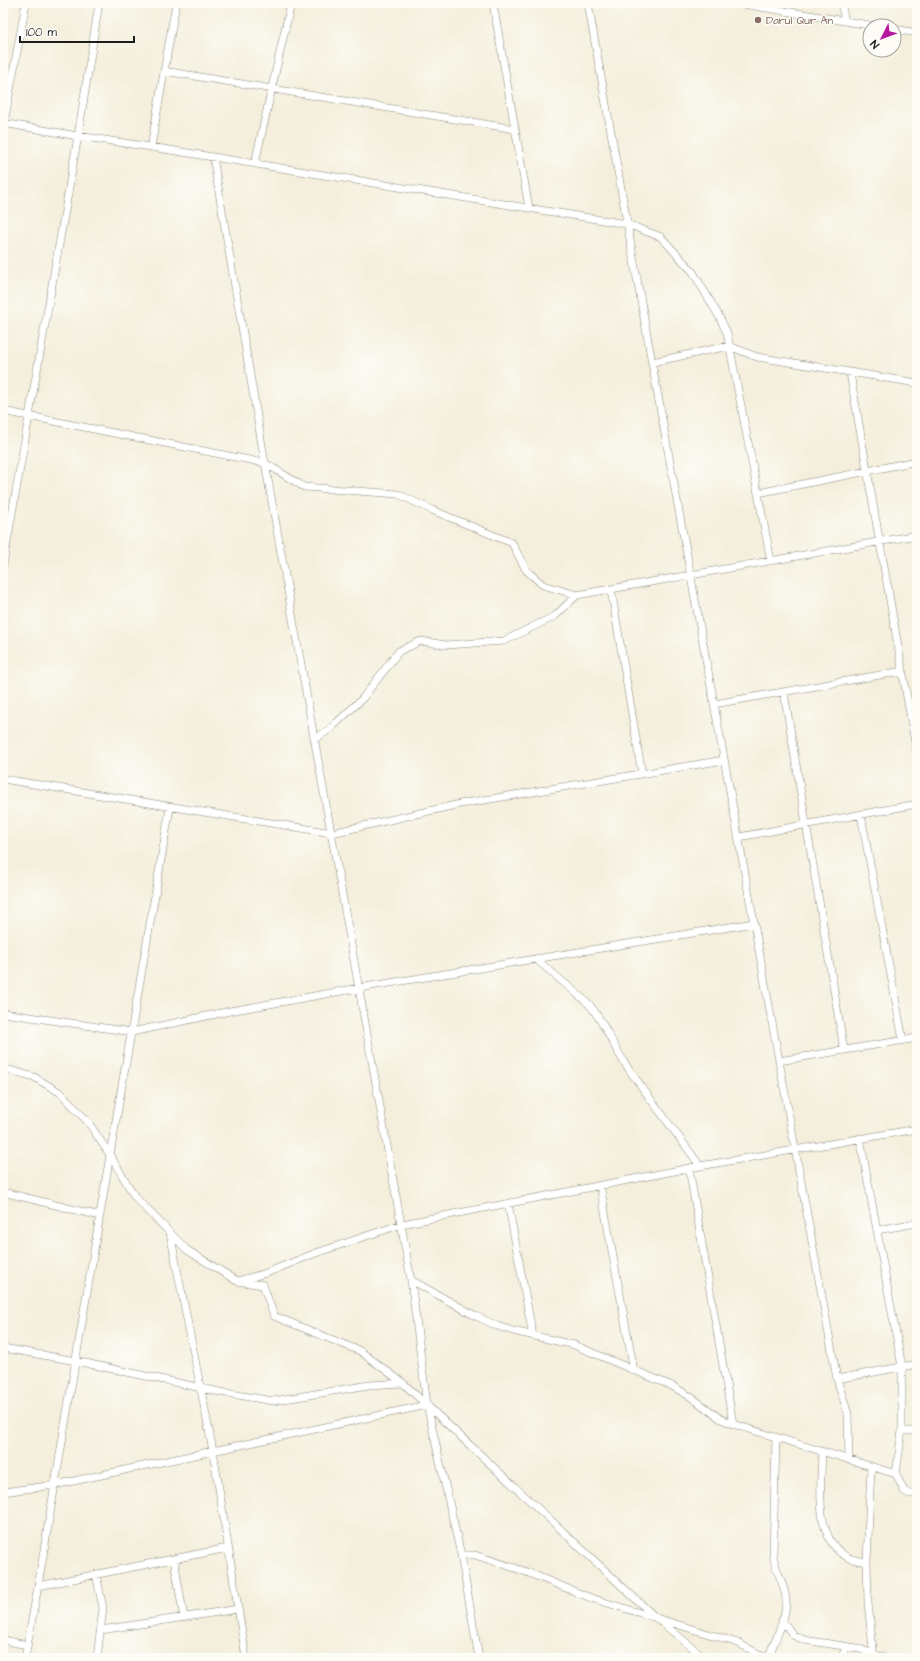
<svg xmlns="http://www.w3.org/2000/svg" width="920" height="1661" font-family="'Architects Daughter',sans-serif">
<rect width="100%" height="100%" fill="#fdfcf7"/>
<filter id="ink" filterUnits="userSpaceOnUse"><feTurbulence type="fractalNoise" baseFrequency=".025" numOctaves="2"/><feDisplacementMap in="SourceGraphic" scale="8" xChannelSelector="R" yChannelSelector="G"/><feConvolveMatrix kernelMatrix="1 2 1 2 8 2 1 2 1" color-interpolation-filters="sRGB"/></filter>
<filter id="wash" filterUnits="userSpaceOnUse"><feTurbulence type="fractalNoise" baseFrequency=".012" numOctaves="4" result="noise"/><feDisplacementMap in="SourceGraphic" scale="16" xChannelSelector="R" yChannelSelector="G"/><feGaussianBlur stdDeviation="0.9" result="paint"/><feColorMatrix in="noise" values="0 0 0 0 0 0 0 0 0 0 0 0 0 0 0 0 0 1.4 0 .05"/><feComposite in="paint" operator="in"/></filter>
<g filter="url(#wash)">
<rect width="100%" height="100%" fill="#f4efdc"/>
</g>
<g filter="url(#ink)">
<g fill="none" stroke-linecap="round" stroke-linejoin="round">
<defs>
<path id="minor" d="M493,3l36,205
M588,3l64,360 185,1016 11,35 1,46
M737,3l138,23
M841,3l4,18
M894,29l23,4
M164,71l351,58
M3,123l75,13 73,11 476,77 34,13 32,35 27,46 7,15 44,228
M4,123l22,-120
M151,147l25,-144
M213,157l52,306 146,817 16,125 34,150 18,103
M255,163l36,-160
M652,363l5,-2 72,-15 28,11 160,26
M850,373l67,381
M3,411l262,52 39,24 94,7 34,16 80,33 14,27 17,15 34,10 340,-60
M758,493l159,-32
M3,565l75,-429 21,-133
M611,589l31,185
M784,692l60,358
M714,704l189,-33
M315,739l15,-10 32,-30 37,-48 22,-10 25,4 58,-4 51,-25 22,-21
M3,779l329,54 128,-29 264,-44
M861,815l42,225
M739,837l178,-33
M536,959l53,45c14,17 23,39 35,58 24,35 51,69 76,104
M3,1013l129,19 98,-21 129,-23 395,-65
M779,1061l138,-23
M3,1068l31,9 27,16 27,29 22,33 25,42 52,53 50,31 26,4 11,31 86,35 43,32 252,234 50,41
M860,1138l42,229v64l-6,43 8,17 6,3h7
M689,1168l44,256
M600,1185l34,186
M3,1192l97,24
M508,1203l25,133
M877,1230l40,-7
M170,1233l43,218 33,207
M241,1280l25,-7 50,-20 86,-29 298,-58 217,-37
M411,1280l63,35 23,11 16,5 61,14 98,41 19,11 30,22 12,5 163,50
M3,1348l73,13 144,31 53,9 96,-16 34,-2
M837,1379l80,-15
M902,1431h15
M822,1452c-1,32 -9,89 27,106 5,2 12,3 18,4
M871,1467l-4,95 1,41 6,55
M3,1492l52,-7 372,-80
M461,1555h14l49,16 67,27 147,45 28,15
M174,1559l10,59
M96,1574l7,34 -6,50
M38,1586l190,-38
M782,1620l11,15 11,5 53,8 27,10
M101,1630l137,-21
M3,1640l24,5
M25,1658l13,-72 72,-431 60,-347
M768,1658c7,-19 22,-45 17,-65 -3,-13 -10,-25 -12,-38l3,-117
M841,1658l6,-11"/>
</defs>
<use href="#minor" stroke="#88867c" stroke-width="8"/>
<use href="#minor" stroke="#fff" stroke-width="7"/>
</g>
</g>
<circle fill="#8d6e63" stroke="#fdfcf7" stroke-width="1.5" cx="758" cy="20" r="4"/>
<g text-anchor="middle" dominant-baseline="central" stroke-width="3" stroke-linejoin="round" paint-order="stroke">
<g font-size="11" fill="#785e54" stroke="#fdfcf7" text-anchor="start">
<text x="766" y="20">Darul Qur An</text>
</g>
</g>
<rect width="920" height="1661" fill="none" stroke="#fdfcf7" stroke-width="16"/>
<g transform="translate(882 38) rotate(228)"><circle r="19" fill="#fdfcf7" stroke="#a3a29f"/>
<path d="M0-3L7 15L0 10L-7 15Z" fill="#b5179e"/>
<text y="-6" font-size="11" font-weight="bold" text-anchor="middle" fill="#1c1c1c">N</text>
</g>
<path d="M20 36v6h114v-6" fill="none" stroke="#1c1c1c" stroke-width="2"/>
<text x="26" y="36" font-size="12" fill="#1c1c1c" stroke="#fdfcf7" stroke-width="3" paint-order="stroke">100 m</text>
</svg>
